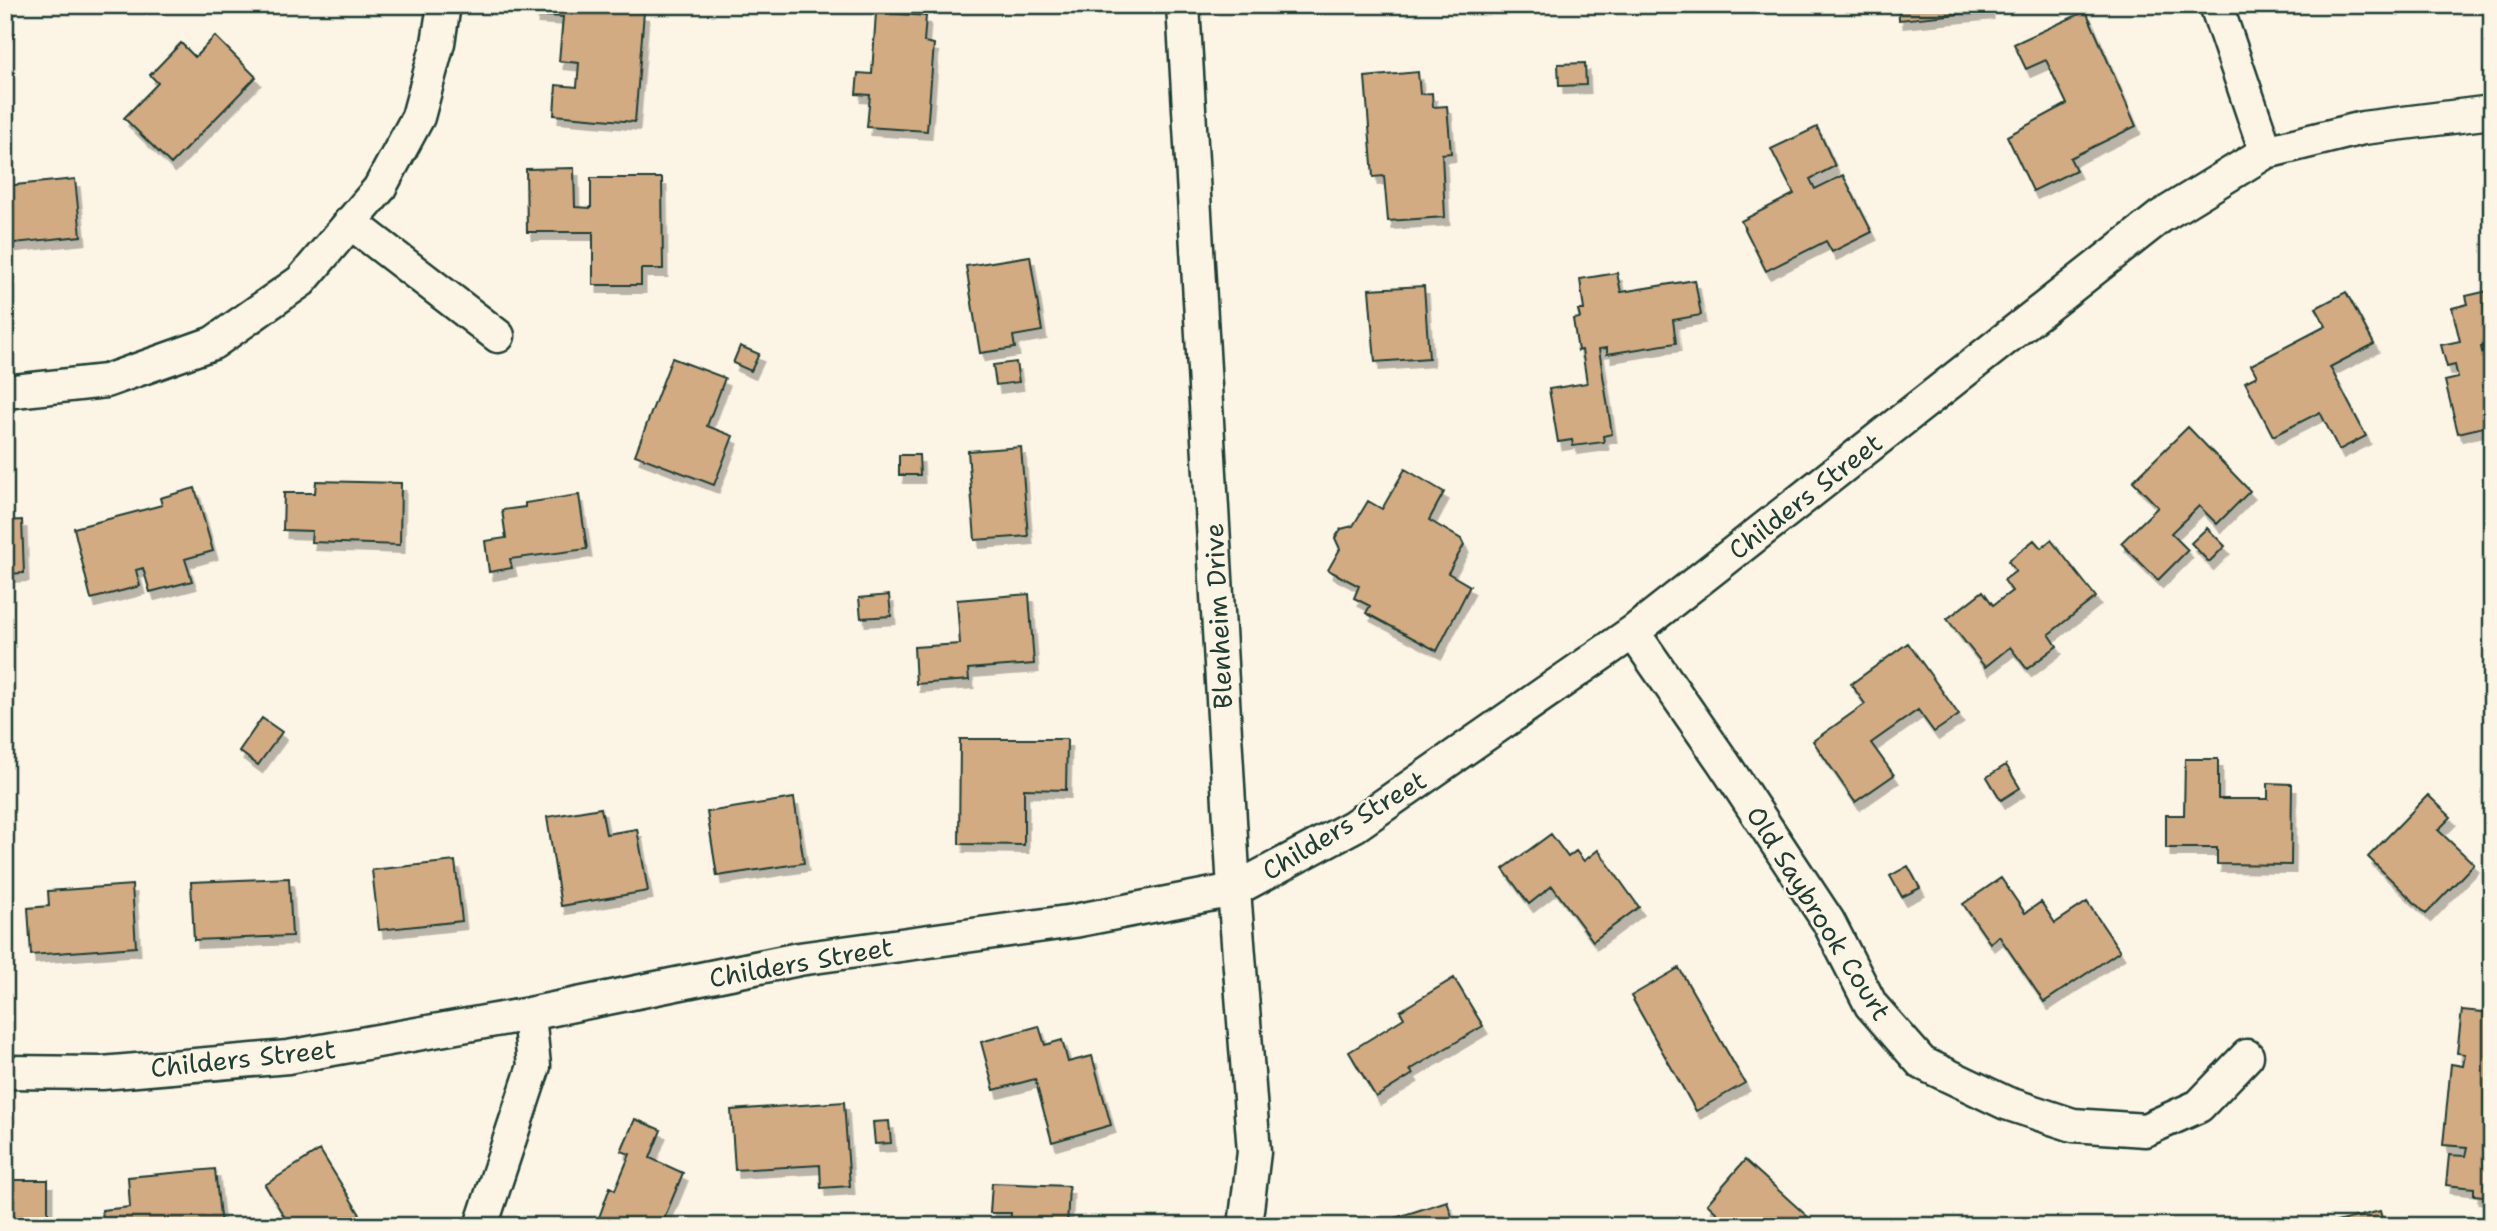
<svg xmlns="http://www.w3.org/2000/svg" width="2497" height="1231" font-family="'Shantell Sans',sans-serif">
<defs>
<filter id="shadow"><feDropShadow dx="4.5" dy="8" stdDeviation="0" flood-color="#0004"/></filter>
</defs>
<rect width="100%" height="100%" fill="#fcf5e5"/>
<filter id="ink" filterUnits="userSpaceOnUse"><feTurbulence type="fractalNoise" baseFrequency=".0143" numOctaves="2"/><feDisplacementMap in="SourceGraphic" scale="14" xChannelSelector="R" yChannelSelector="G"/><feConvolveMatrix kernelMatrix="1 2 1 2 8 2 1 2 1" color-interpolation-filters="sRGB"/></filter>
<g filter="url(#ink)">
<path fill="#d2ab83" stroke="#1f3d34" stroke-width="2" filter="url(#shadow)" d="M535,5h49v3l16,1 1,-4h5l8,1v3l30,3 -9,110 -81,-7 2,-30 21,2 2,-24 -20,-2 4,-44 -29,-2z
M1898,5h91v6l-90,9z
M2086,11l50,115 -66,32 6,12 -43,21 -26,-55 60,-32 -21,-44 -20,9 -12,-25z
M876,12l50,4 -2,26 10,2 -7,87 -60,-4 3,-32 -14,-1 2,-21 14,1z
M215,36l41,41 -85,87 -47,-46 34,-35 -8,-8 31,-32 14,14z
M1585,63l1,22 -27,1 -1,-22z
M1418,72l2,22 12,-1 1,14 14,-1 4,47 -9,1 3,63 -57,4 -4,-45 -11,1 -8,-100z
M1817,127l18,39 -25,13 5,10 28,-14 29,57 -40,20 -6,-11 -60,30 -25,-50 53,-27 -23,-45z
M574,168l1,39 16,1v-30h71l1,91h-22v16h-48v-53h-66l-1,-63z
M75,179l6,57 -76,8v-58z
M1030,256l12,75 -29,5 2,12 -35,5 -14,-87z
M1617,273l4,19 74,-12 6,35 -28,5 3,23 -69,11v-6l-8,1 13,85 -9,2 1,6 -31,4 -1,-6 -14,2 -9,-53 38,-6 -5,-33 -4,1 -5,-32 7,-1 -2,-8h6l-4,-31z
M1424,286l5,72 -54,4 -6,-73z
M2492,290v54l-11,3 6,25 5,-1v54l-34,8 -13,-52 13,-3 -3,-13 -8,2 -6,-22 19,-4 -8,-33 16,-4 -2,-8z
M2346,292l28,52 -44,23 36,69 -27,14 -19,-38 -47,24 -28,-54 12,-6 -6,-11 75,-39 -10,-18z
M740,346l19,8 -8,17 -18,-8z
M672,358l53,20 -18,48 26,10 -19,49 -79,-30z
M1016,362l3,20 -23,3 -3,-20z
M2188,427l62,64 -33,33 -18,-18 -28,27 17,17 -30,30 -37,-37 37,-36 -25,-26z
M1021,447l7,89 -53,4 -7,-89z
M899,455h20l1,20h-21z
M1405,469l39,23 -15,28 32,19 3,6 -16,28 22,13 -33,65 -71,-38 4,-7 -16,-8 5,-12 -31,-16 12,-21 -5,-11 6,-9 12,-3 15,-25 14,8z
M316,481l85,2 -1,62 -89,-3 1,-11 -29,-1 1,-37h31z
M195,488l18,63 -28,8 7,22 -42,11 -7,-24 -7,2 4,16 -49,13 -17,-71 88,-23 -2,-7z
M579,495l8,54 -77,10 2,9 -23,4 -4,-31 21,-3 -4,-28 23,-3v-4z
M22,520l2,53 -19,1v-53z
M2207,528l18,18 -16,16 -18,-19z
M2034,540l7,8 10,-8 45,57 -47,37 8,12 -30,23 -17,-22 -25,20 -38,-48 36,-28 10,14 19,-14 -8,-11 12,-9 -8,-10z
M1029,594l5,70 -66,5 1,11 -53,4 -2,-37 46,-3 -3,-44z
M889,595l2,21 -30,2 -2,-20z
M1908,643l51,72 -25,17 -16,-22 -47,33 23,32 -39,27 -42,-61 52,-37 -14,-20z
M262,718l20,14 -24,33 -19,-14z
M960,739h107l-1,51 -42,-1v56l-65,-1z
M2185,759h33v40h50v-16l24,1 -1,81 -74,-1v-16h-51v-33h18z
M2006,765l14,23 -19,12 -14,-23z
M2428,795l23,22 -13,13 36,34 -48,50 -58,-57z
M794,798l10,65 -87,13 -10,-64z
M601,808l5,26 31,-5 11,62 -87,15 -14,-89z
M1551,834l17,23 8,-6 8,10 14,-11 41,57 -46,34 -41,-55 -23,18 -26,-35z
M455,861l7,60 -83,9 -7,-60z
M1908,866l12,22 -18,9 -12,-21z
M289,878l3,58 -98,4 -3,-58z
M2001,878l24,35 16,-11 14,21 32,-21 33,49 -76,51 -45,-66 -9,7 -27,-39z
M132,885l4,62 -105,8 -3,-47 21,-2 -1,-15z
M1679,968l66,115 -49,28 -65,-115z
M1454,978l29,48 -73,44 3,4 -37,23 -27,-45 55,-34 -4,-7z
M2462,1010l30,3v184l-18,-2v-7l-28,-3 3,-30 16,1 2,-9 -24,-2 8,-81 12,2 2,-12 -8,-1z
M1039,1026l6,19 17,-5 6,22 24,-6 19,69 -59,17 -17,-63 -41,11 -13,-48z
M844,1102l6,84 -29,2 -1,-23 -85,5 -4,-60z
M635,1119l26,11 -11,28 33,15 -22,53h-65l14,-39 5,3 15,-36 -9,-3z
M889,1121l2,22 -16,1 -2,-22z
M320,1150l47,76h-77l-25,-41z
M1745,1160l63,57 -8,9h-69l-24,-22z
M215,1169l6,57h-118l-1,-16 28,-3 -2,-30z
M5,1180h43v46h-43z
M992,1183l77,3 -2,40h-57l1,-13h-21z
M1447,1201l8,25h-61l-2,-7z
M2380,1211l4,15h-63z"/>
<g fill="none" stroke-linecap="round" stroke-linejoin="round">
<defs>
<path id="minor" d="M1183,5l51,885 20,262 -9,74
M2216,5l50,147
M350,222l148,114
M5,392l101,-11 107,-38 88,-62 78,-92 39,-72 20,-74 6,-38
M1633,632l90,130 105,159 43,84 51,58 84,40 67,22 72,5 54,-24 48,-50
M5,1072l97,1 186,-16 241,-43 270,-55 275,-38 160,-31 120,-64 279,-194 527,-415 106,-65 97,-24 129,-16
M481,1226l53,-160 -5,-52"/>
</defs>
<use href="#minor" stroke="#1f3d34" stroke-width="37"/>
<use href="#minor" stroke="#fcf5e5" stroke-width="32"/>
</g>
</g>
<g text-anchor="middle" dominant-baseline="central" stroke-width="5" stroke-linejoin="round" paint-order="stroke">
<g font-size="26" fill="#1f3d34" stroke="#fcf5e5">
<text transform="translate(1805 496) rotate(-38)">Childers Street</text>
<text transform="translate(1218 616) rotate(-93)">Blenheim Drive</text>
<text transform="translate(1344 825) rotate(-31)">Childers Street</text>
<text transform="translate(1819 913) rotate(58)">Old Saybrook Court</text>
<text transform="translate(801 962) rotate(-10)">Childers Street</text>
<text transform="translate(243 1058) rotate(-6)">Childers Street</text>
</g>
</g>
<rect width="2497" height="1231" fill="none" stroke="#fcf5e5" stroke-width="28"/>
<rect x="14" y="14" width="2469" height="1203" fill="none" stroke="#1f3d34" stroke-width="2.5" filter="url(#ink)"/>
</svg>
